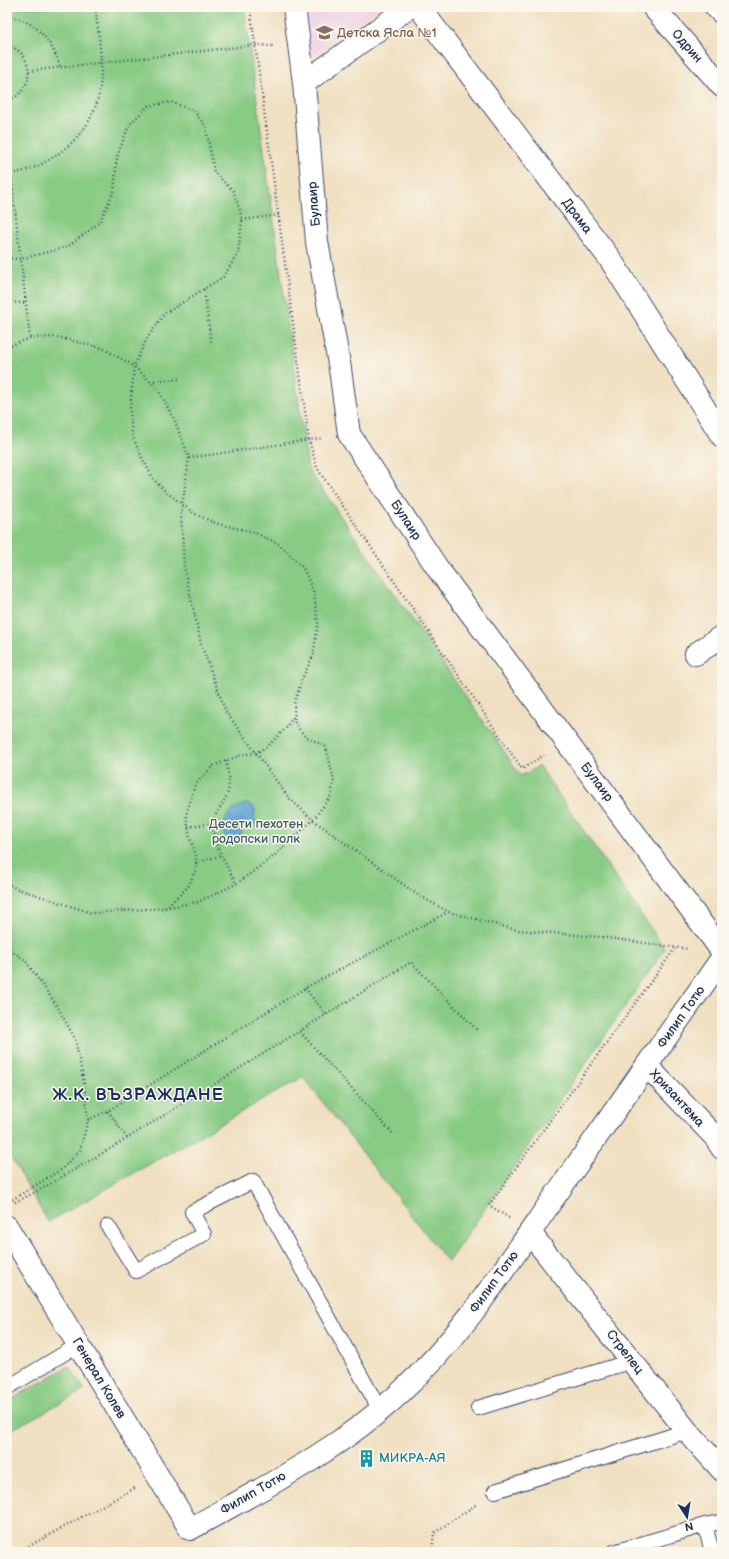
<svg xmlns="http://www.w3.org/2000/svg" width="729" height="1559" font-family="'Balsamiq Sans',sans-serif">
<rect width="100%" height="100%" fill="#fbf7ec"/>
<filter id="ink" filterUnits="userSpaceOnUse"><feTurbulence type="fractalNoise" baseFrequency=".025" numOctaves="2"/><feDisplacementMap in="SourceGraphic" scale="8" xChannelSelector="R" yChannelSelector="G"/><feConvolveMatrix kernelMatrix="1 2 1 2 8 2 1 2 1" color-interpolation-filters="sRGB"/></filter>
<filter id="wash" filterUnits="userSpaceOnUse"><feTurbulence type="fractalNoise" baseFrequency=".012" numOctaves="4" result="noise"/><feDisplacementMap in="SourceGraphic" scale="16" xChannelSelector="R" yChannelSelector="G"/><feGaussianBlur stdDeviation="0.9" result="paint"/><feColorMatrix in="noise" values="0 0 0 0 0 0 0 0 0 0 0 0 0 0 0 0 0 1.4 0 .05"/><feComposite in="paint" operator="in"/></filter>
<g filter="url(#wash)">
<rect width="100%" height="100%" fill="#f0dfc0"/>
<path fill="#eed0e7" d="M302,7h76l-69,51z"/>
<path fill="#88cb84" stroke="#527d71" d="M7,7h237l64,462 213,307 18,-10 126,183 -217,313 -145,-185 -255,145 -41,-72z
M69,1366l16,24 -78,42v-30z"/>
<path fill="#60a2d4" stroke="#3e6899" d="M246,804l7,2 2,4 -1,7 3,6 -3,3 -11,1c-2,7 -3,13 -11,14l-7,-5c-4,-16 5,-28 21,-32z"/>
</g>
<g filter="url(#ink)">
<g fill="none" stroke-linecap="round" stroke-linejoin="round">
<defs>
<path id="service" d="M108,1226l28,45 68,-37 -12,-22 61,-31 127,229
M7,1388l71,-43
M478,1408l154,-47
M495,1491l192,-60
M705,1525l7,27
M614,1552l91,-27 17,-3"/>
<path id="minor" d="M294,7l10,76 13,159 23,127 9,65 89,135 284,382
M419,7l191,252 112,177
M653,7l69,79
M716,7l6,6
M304,83l105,-76
M696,654l26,-18
M647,1066l68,71 7,11
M7,1227l183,302c73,-41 149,-79 210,-136 59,-54 103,-122 148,-187 58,-83 116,-165 174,-248
M530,1233l157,198 35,39"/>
</defs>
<use href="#service" stroke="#3b496d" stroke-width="16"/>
<use href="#minor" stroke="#3b496d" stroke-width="24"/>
<path stroke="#3b496d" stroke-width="2.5" stroke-dasharray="1 3" stroke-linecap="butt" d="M250,7l59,433 8,28 205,301 22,-14
M7,17c28,1 45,25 53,49
M7,42l1,-35
M7,46c29,5 28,48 0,54
M29,71l226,-26 18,1
M7,142l23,196
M7,173c17,1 35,-8 48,-17 58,-40 48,-88 40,-149
M242,220l37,-5
M7,258l13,1 47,-12 32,-24 15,-32 3,-34 12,-32 19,-19 23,-4 23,9 12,16 8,45 19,19 7,19 2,10 -4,34 -15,23 -59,37 -18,26 -12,26 -4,44 2,25 11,25 11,20 12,12 29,22 23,10 35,8 26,12 24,24 11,25 4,31 -5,32 -11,23 -8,25 1,20 10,12 21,11 8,33 -3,16 -18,24 -39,36 -38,28 -38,18 -34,6 -72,5 -77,-25 -8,-5
M204,289l7,53
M7,302l17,1
M7,347l23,-9 27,-1 45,11 32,18 24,23 17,32 14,37 -8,56 3,53 17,77 25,68 63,86 24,22 105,75 31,17 68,18 84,7 87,12
M150,381l29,-2
M189,458l134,-20
M226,761c2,11 5,23 1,34 -5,12 -13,18 -14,31 -1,17 16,43 23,58
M188,827l26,-4
M196,863l26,-8
M165,908l23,-21 8,-18v-14l-6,-17 -4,-23 9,-30 18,-19 28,-11 14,-2 12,-6 19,-19 8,-12
M7,948l18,12 32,46 18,33 9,44 4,37 -8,30 -18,19 -52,32
M305,988l22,28
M300,1032l93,102
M108,1111l19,27
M88,1120l20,-9 197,-123 143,-76
M15,1202l23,-11 75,-44 298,-185 66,68
M509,1218l-20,-13 187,-258
M18,1552l117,-64
M432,1552l2,-19 43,-29"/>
<use href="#service" stroke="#fff" stroke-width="14"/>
<use href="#minor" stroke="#fff" stroke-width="22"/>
</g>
</g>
<defs>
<symbol id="school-bare" viewBox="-9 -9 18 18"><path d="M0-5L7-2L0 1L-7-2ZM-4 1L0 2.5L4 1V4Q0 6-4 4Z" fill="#8d6e63" stroke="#fbf7ec" stroke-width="2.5" paint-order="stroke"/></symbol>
<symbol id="building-bare" viewBox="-9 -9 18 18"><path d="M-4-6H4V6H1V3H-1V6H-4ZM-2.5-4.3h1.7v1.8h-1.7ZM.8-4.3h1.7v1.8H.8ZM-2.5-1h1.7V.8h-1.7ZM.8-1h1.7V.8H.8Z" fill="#0f9aa8" stroke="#fbf7ec" stroke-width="2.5" paint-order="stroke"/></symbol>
</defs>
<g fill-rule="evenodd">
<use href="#school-bare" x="312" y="20" width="25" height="25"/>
<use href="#building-bare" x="354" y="1446" width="25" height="25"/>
</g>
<g text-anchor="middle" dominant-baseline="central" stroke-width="3" stroke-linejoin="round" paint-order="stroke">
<g font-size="13" fill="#785e54" stroke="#fbf7ec" text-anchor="start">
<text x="337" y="33">Детска Ясла №1</text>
</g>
<g font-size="13" fill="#1b2f5e" stroke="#fbf7ec">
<text transform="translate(687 46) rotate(49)">Одрин</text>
<text transform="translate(314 204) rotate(-95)">Булаир</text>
<text transform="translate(577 216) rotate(53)">Драма</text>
<text transform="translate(406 520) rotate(57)">Булаир</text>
<text transform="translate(597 782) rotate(53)">Булаир</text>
<text transform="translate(681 1017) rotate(-55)">Филип Тотю</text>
<text transform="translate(677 1098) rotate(47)">Хризантема</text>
<text transform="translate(494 1282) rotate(-54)">Филип Тотю</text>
<text transform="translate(625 1352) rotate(52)">Стрелец</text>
<text transform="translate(99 1378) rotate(59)">Генерал Колев</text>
<text transform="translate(253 1493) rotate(-30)">Филип Тотю</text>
</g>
<g font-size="13" fill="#3c5e69" stroke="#fbf7ec">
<text x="256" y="824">Десети пехотен<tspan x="256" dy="15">родопски полк</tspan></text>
</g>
<g font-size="13" fill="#0d838f" stroke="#fbf7ec" text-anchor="start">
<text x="379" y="1458">МИКРА-АЯ</text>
</g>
<g font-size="17" font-weight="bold" letter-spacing="1" fill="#1b2f5e" stroke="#fbf7ec">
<text x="138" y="1095">Ж.К. ВЪЗРАЖДАНЕ</text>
</g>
</g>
<rect width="729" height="1559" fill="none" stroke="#fbf7ec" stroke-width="24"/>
<g transform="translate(687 1517) rotate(168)" stroke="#fbf7ec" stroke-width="3" paint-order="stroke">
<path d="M0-3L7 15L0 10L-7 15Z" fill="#1b2f5e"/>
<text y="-6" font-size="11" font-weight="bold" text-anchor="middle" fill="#1b2f5e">N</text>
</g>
</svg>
